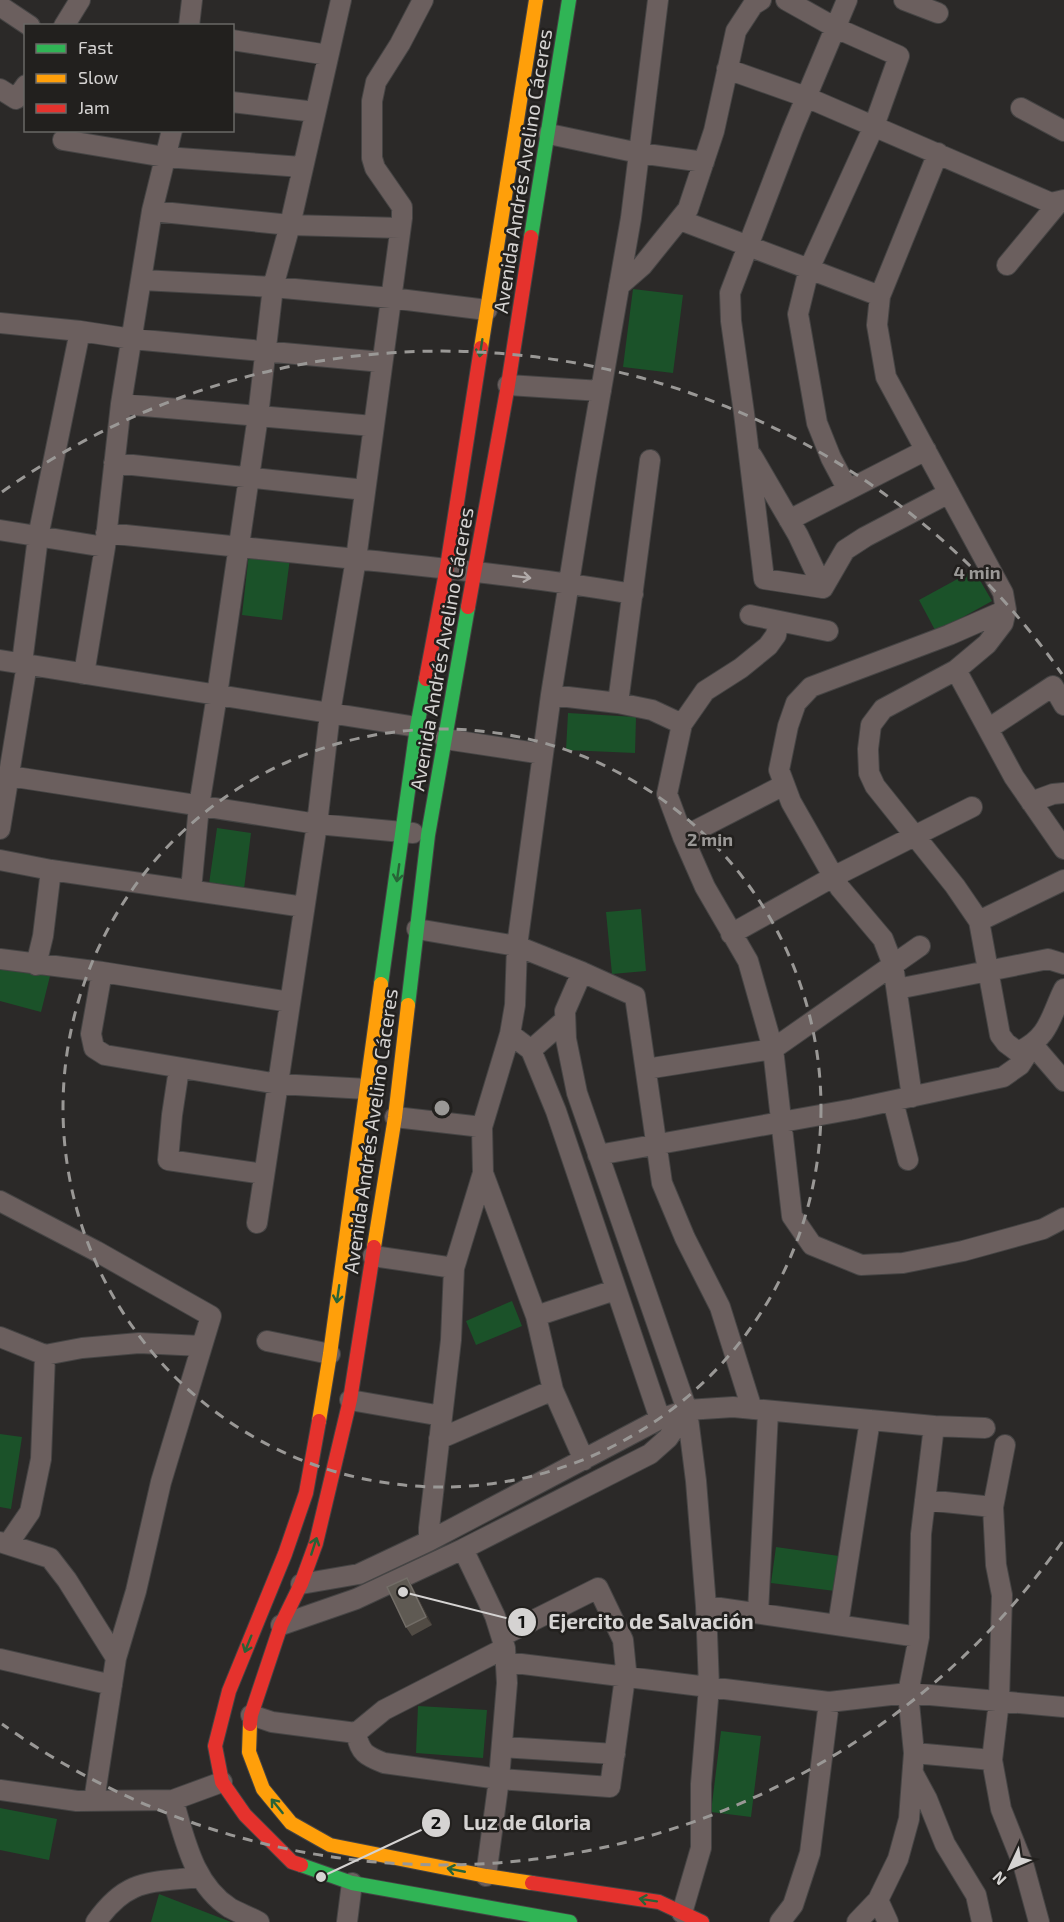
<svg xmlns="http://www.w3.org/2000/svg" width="1064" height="1922" font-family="'Exo 2',sans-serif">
<rect width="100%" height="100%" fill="#2b2928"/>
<path fill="#1b5229" d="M633,289l50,6 -10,78 -50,-6z
M249,553l41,5 -8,62 -40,-5z
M974,570l18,31 -56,31 -17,-32z
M568,713l68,4 -1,36 -69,-3z
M217,828l34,5 -7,56 -35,-5z
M641,909l5,62 -34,3 -6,-62z
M0,962l50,14 -9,36 -41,-11z
M512,1301l10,25 -46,19 -10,-24z
M0,1434l22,3 -11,72 -11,-2z
M776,1547l63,9 -4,35 -64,-8z
M418,1706l69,4 -4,48 -67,-5z
M721,1731l40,5 -10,81 -40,-5z
M0,1808l57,11 -8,41 -49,-10z
M159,1894l72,28h-80z"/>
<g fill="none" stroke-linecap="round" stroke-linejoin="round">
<defs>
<path id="street" d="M786,0l50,28 63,28 -25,70 -65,143 -11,45 19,109 14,35 17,32
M904,0l34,13
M0,6l30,20
M64,26l16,-26
M189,26l3,-26
M232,40l96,15
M727,69l79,28 245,106 13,-3
M0,89l16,10 10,-14
M232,102l83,10
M1021,108l43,23
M549,134l90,19 65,9
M63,140l102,17 137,10
M938,153l-58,143 -3,29 9,52 117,216 3,17 -3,13 -16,21 -31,26 -73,39 -12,16 -3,24 1,24 6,13 80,100 24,35 21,114 6,8 12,9c32,-15 32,-35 46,-63
M152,211l138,14 110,3
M680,220l200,76
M1007,265l53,-64
M142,280l131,7 118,11 96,12
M619,286l23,-20 46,-57 26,-78 22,-100 17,-26 8,-5
M0,323l80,8 52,8 250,23
M508,385l93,6
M121,404l252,22
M752,456l46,79 25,53
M114,463l251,27
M789,520l137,-70
M0,530l105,17
M106,533c84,8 167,17 250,26 93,10 185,19 277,35
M823,588l-59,-9 -20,-166 -13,-92 -1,-28 62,-162 55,-131
M823,588l22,-38 20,-13 84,-44
M750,615l78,16
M0,660l417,67
M22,663l16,-126 42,-206
M956,670l58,107 50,72
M84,674l21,-127 16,-143 31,-193 20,-81
M551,695l67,8 34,7 30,14 -15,70 16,43 22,50 43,74 25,88 19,167 20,29 49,20 42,-2 60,-12 80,-22 21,-11
M618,703l32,-243
M682,724l23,-33 36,-23 27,-22 8,-11 2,-13
M988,729l65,-43 11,19
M445,739l98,15
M9,776l308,48 96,9
M1031,802l22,-8 11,-1
M0,829l27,-165
M683,837l101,-52
M0,860l51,10 253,37
M191,890l8,-84 18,-111 41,-279 15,-129 17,-62 51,-225
M979,921l85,-41
M417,929l100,17 65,26 53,24 27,187 23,55 35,69 32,102
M731,934l102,-57 139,-70
M0,959l102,13 188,30
M36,965l7,-29 8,-66
M102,972l-11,62 3,14 11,7 173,29 89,5
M582,972l-17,39 1,28 11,54 110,317 9,71 10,125 3,81 -8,97v64l-19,65
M897,989l151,-30 16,5
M510,1034l21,16 25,61 104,308
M531,1050l34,-30
M179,1069l-7,46 -4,45 96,14
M646,1069l127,-20 147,-103
M912,1097l-19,-132 -10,-26 -43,-51 -49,-86 -12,-32 9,-44 8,-23 15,-16 138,-52 57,-25
M893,1101l15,59
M395,1117l87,10
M598,1155l256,-46 149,-32 17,-12 13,-20 31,36
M483,1173l53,143 17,74 31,70
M0,1201l96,50 115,65 -50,166 -25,109 -20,67 -22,143
M257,1223l60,-399 13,-111 26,-154 46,-341v-11l-27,-39 -3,-10v-57l4,-19 24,-38 23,-44
M373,1256l81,12
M536,1316l79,-26
M0,1337l45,18 37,-7 57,-5 63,3
M267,1341l63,13
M350,1400l92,16
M439,1439l114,-49
M1005,1445l-12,62 3,58 6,30 -3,106 -7,59 9,49 23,58 15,55
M925,1500l68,7
M429,1541v-13l22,-188 3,-72 29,-95 -1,-46 28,-93 5,-29 2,-59 34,-251 35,-219 45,-258 27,-218
M0,1542l50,16 17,22 49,78
M8,1544l22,-32 11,-53 4,-104
M463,1549l32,67 10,32 2,35 -8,96 -13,97
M301,1584l58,-10 70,-33 231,-122 27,-9 46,-3 201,19 51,2
M706,1606l213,31
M758,1613l10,-201
M281,1625l75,-26 107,-50 187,-95 18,-16 19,-28
M838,1625l32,-205
M0,1659l112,26
M506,1662l323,40 79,-9 156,14
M251,1715l21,7 84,11 28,-23 121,-62
M356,1733c4,20 10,23 28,30l115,16 111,8 16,-117 -3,-30 -25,-52 -96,48
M502,1747l113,7
M914,1753l78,7
M913,1773l14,26 18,45 31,51 6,27
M0,1790l77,11 96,-1 49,-18
M173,1800c12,39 20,84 57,108 9,5 20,9 29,14
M878,1900l10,22
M96,1922c31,-44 53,-39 103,-45
M347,1922l5,-39
M780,1922l13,-17 17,-52 19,-151
M857,1922l21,-22 20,-41 11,-40 5,-66 -6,-60 11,-56 2,-103 13,-108"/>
<path id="fast" d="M531,237l38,-237
M381,984l36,-257 9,-48
M408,1005l20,-170 40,-228
M301,1865l51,18 218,39"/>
<path id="slow" d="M481,348l55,-348
M374,1247l21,-130 13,-112
M319,1421l11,-67 51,-370
M250,1724l-1,28 14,37 28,34 39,22 156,31 46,7"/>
<path id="jam" d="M468,607l40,-222 23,-148
M426,679l21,-112 34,-219
M250,1724l1,-9 30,-90 20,-41 15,-41 34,-143 24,-153
M301,1865l-9,-3 -47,-47 -23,-33 -7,-36 14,-55 56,-137 21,-61 13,-72
M532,1883l127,19 43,20"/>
</defs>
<use href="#street" stroke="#454444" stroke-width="22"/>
<use href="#fast" stroke="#454444" stroke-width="16"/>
<use href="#slow" stroke="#454444" stroke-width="16"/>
<use href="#jam" stroke="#454444" stroke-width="16"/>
<use href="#street" stroke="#6b5f5e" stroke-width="20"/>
<use href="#fast" stroke="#30b455" stroke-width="14"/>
<use href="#slow" stroke="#ff9f0a" stroke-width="14"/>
<use href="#jam" stroke="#e5322d" stroke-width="14"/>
</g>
<path fill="#514b44" d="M407,1578l5,8 20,39 -20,11 -6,-9z"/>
<path fill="#3c3732" d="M407,1578l5,8 20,39 -6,-8z"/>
<path fill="#5f5a53" stroke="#726d67" stroke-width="1.5" d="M407,1578l19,39 -20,10 -19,-40z"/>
<defs><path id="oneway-shaft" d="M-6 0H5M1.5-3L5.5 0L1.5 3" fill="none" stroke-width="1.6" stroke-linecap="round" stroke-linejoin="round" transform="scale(1.5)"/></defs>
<g stroke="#286337">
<use href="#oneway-shaft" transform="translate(481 348) rotate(99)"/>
<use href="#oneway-shaft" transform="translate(398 873) rotate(98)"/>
<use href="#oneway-shaft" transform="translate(338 1294) rotate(98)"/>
<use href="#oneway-shaft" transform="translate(314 1546) rotate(-72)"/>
<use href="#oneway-shaft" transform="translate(248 1644) rotate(112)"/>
<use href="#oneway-shaft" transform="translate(277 1806) rotate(-129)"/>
<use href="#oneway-shaft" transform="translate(456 1870) rotate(-169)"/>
<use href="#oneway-shaft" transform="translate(648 1900) rotate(-171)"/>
</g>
<use stroke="#b0aaa9" href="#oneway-shaft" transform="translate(522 577) rotate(7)"/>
<g fill="none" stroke="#9a9896" stroke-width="3" stroke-dasharray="10 8">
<circle cx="442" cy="1108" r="379"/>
<path d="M1062 1542A757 757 0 0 1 2 1724M2 492A757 757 0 0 1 1062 674"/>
</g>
<g text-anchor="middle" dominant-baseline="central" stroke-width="5" stroke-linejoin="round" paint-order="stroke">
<g font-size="20" fill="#d5d3d2" stroke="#22201e">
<text transform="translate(522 171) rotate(-81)">Avenida Andrés Avelino Cáceres</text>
<text transform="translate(441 649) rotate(-80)">Avenida Andrés Avelino Cáceres</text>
<text transform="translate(370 1131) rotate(-82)">Avenida Andrés Avelino Cáceres</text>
</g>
</g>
<circle cx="442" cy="1108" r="9" fill="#9a9896" stroke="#22201e" stroke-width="3"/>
<g font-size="18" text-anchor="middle" font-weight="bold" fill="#9a9896" stroke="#22201e" stroke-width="5" stroke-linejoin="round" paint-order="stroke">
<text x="977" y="579">4 min</text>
<text x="710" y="846">2 min</text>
</g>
<path fill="none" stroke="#d5d3d2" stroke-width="2" d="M403 1592L522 1622M321 1877L436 1823"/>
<g fill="#d5d3d2" stroke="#22201e" stroke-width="2">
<circle cx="403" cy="1592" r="6"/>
<circle cx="321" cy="1877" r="6"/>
<circle cx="522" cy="1622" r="15"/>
<circle cx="436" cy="1823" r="15"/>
</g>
<g font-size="18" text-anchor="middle" font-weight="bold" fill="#111">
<text x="522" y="1628">1</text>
<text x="436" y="1829">2</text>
</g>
<g font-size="21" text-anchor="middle" font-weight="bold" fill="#d5d3d2" stroke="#22201e" stroke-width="5" stroke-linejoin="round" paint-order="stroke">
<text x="651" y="1629">Ejercito de Salvación</text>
<text x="527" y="1830">Luz de Gloria</text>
</g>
<rect x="24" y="24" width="210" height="108" fill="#22201e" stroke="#6a6866" stroke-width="1.5"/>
<rect x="36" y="44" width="30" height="9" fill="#30b455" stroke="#6a6866" stroke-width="1.5"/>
<text x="78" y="54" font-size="18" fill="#d5d3d2">Fast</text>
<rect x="36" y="74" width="30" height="9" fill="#ff9f0a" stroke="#6a6866" stroke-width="1.5"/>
<text x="78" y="84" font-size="18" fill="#d5d3d2">Slow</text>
<rect x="36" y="104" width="30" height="9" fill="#e5322d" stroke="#6a6866" stroke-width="1.5"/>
<text x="78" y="114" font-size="18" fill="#d5d3d2">Jam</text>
<g transform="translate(1010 1868) rotate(226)" stroke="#22201e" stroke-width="4.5" paint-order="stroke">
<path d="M0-4.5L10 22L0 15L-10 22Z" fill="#d5d3d2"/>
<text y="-9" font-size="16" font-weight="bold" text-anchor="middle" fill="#d5d3d2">N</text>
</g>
</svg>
